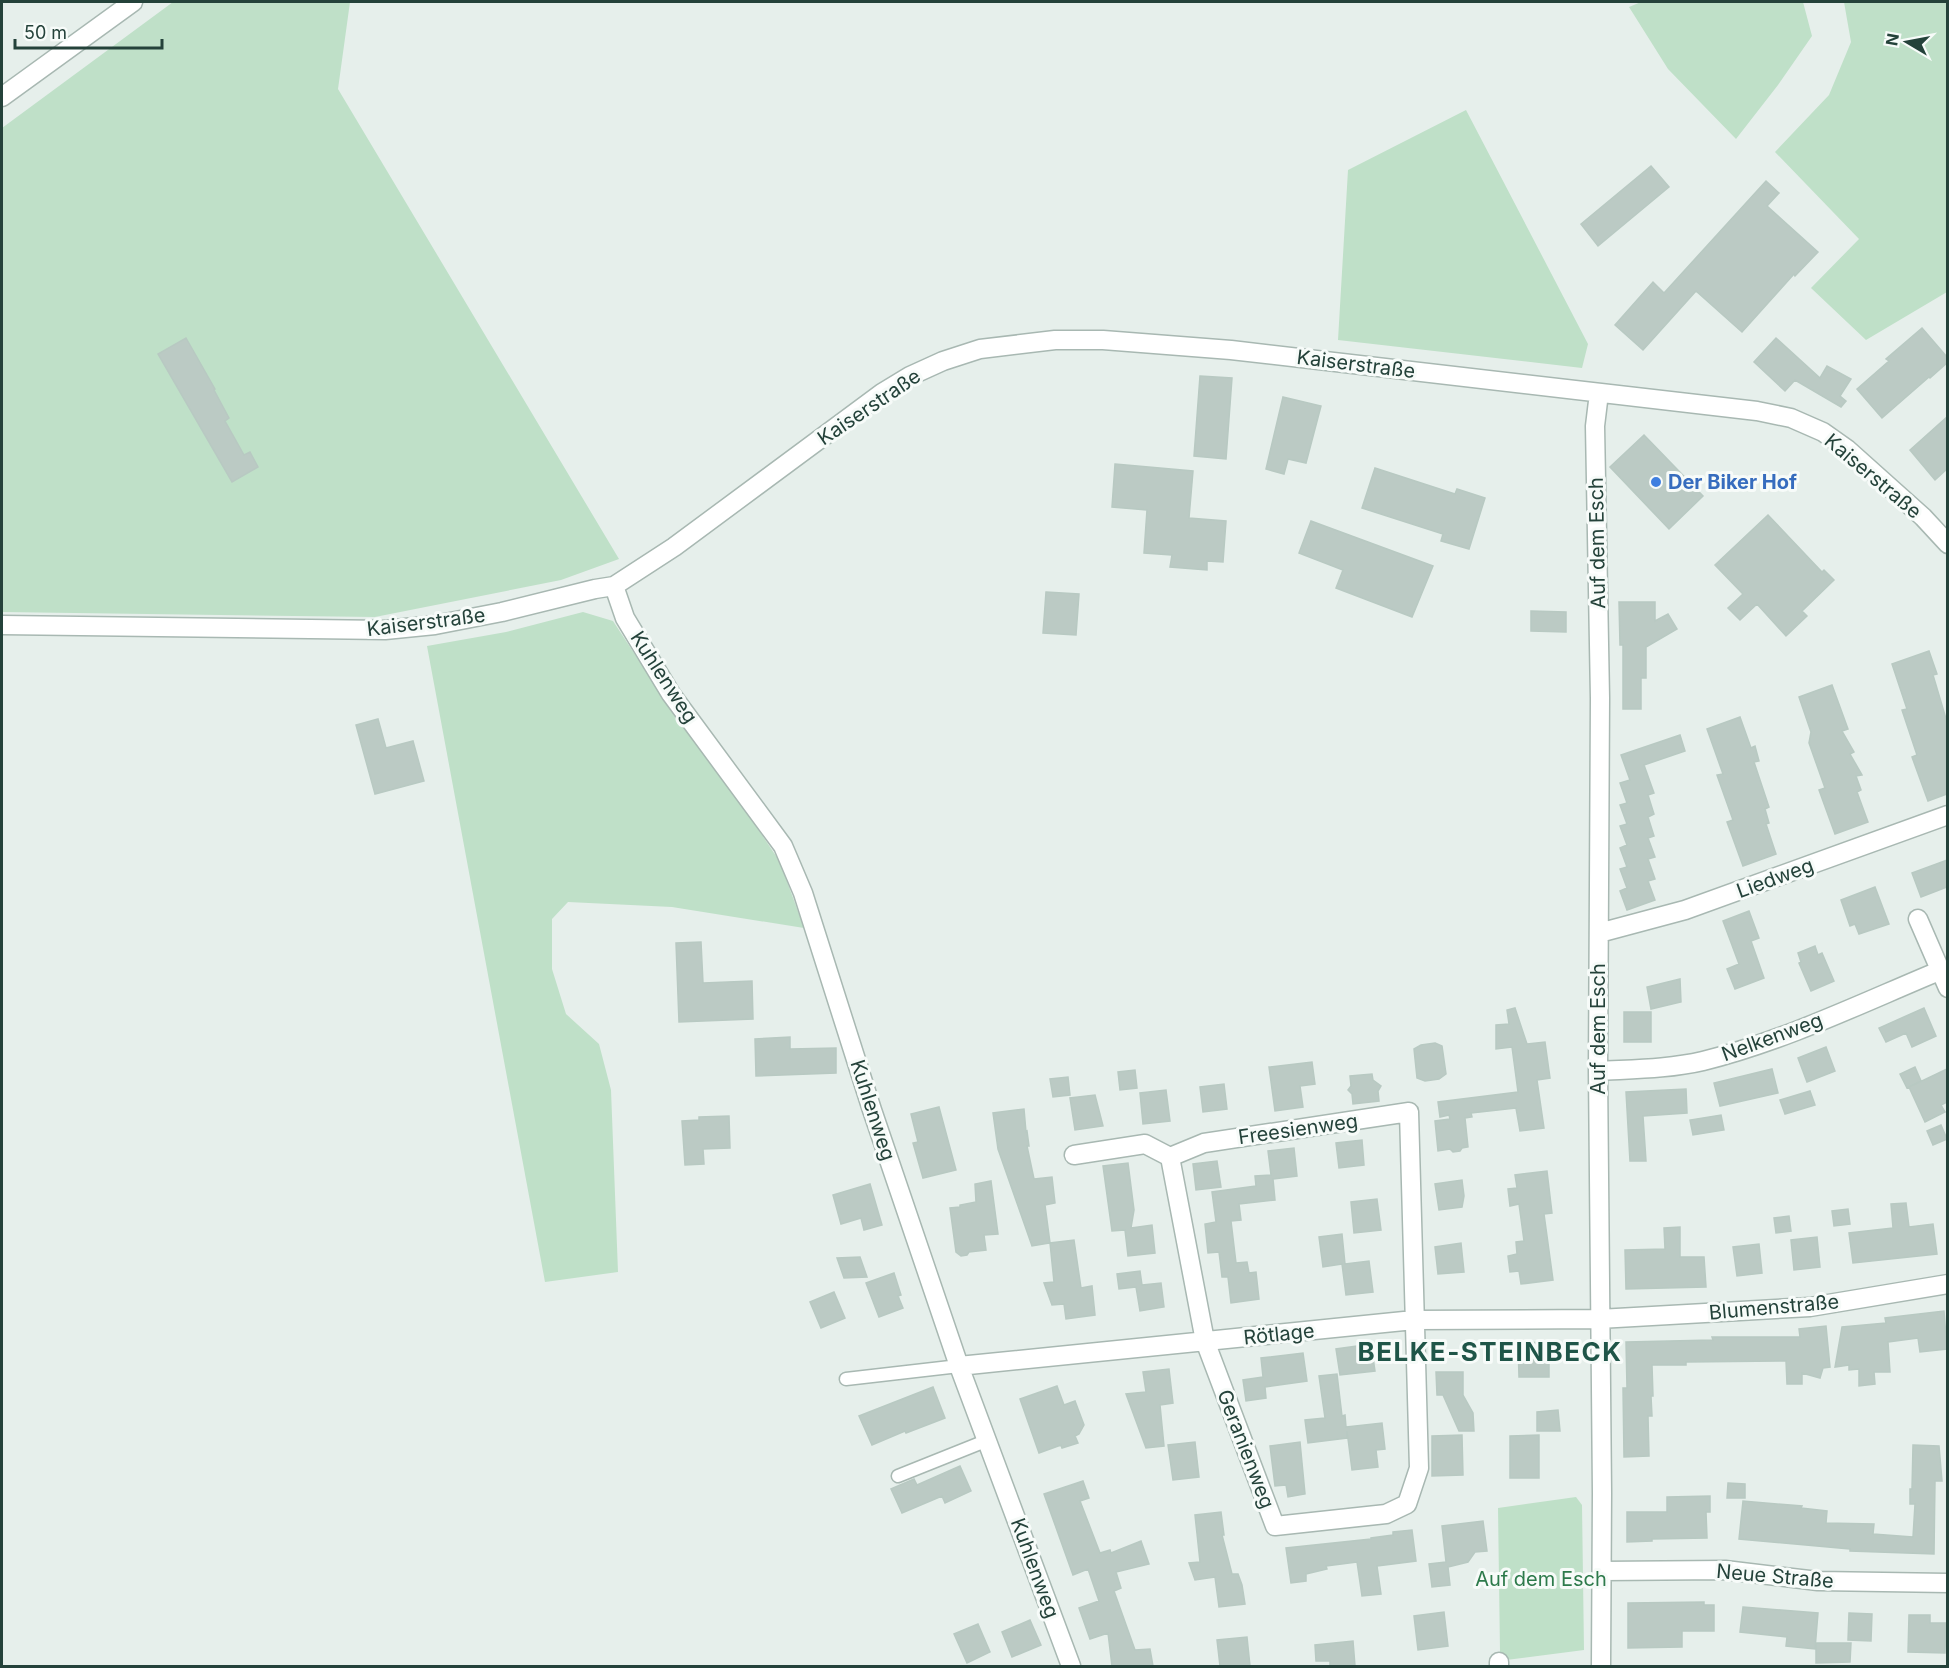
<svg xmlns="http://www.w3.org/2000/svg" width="1949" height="1668" font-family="Inter,sans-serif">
<rect width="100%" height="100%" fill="#e6efeb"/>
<path fill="#bfe0c8" d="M173,2h177l-12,87 281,470 -58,21 -186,37 -373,-5v-484z
M1641,2h162l9,34 -34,49 -42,54 -68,-70 -39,-62z
M1844,2h103v290l-81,48 -55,-52 48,-49 -84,-87 54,-57 22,-53z
M1466,110l122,234 -6,24 -244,-28 10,-170z
M583,612l30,9 59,90 82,112 26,39 24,66 -132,-21 -104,-5 -16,17v50l14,45 33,30 12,46 7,182 -73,10 -118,-636 79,-14z
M1576,1497l6,8 2,145 -78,10 -6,-8 -2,-144z"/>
<path fill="#bbcac4" stroke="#b8c9c2" stroke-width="1.5" d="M1651,166l18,21 -71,59 -17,-22z
M1766,181l13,12 -12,13 51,46 -23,24 -1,-2 -52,58 -46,-41 -53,59 -28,-25 38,-43 11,11z
M1922,328l25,29v6l-17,15 -1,-1 -47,41 -25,-29 32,-28 -3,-2z
M186,338l29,51 -1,1 15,28 -4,3 19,34 6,-3 8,15 -26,15 -74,-128z
M1776,338l44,40 7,-12 24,13 -11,17 6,5 -5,6 -46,-27 -10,11 -31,-29z
M1200,376l32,2 -6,81 -32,-3z
M1283,397l38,9 -15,57 -18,-4 -4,15 -18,-5z
M1947,417v52l-12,11 -25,-30z
M1644,435l59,61 -34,33 -59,-62z
M1115,464l78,7 -4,47 37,3 -3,41 -16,-1v9l-37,-3 2,-12 -28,-2 3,-43 -35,-3z
M1375,468l80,26 2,-5 28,9 -16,51 -28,-8 2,-7 -81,-26z
M1768,515l54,57 2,-2 10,10 -32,31 5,5 -21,20 -29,-32 -17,16 -12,-12 15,-14 -28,-29z
M1311,521l122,45 -21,51 -76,-29 7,-18 -44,-17z
M1046,592l33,2 -3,41 -33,-2z
M1619,602h36v19l13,-7 9,15 -31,18v31h-5v31h-18v-64h-3z
M1531,611l35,1v20l-35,-1z
M1929,651l8,23 -4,1 14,47v72l-19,7 -16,-44 5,-2 -15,-45 5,-1 -15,-45z
M1832,685l16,44 -6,2 12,21 -4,2 12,21 -6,1 5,14 -4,2 11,30 -33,12 -16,-44 6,-2 -16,-45 2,-11 -12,-35z
M1740,717l11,31 4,-2 4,15 -5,1 15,45 -4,2 4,14 -3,1 10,30 -33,12 -16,-44 6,-2 -16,-45 6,-1 -16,-45z
M378,719l8,29 27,-7 11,40 -49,13 -19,-69z
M1680,735l5,16 -41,14 10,28 -6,2 6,19 -6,3 6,19 -6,2 7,19 -7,2 7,20 -7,2 7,19 -28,10 -7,-19 7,-3 -7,-19 7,-2 -7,-19 7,-3 -7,-19 7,-2 -7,-19 7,-2 -7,-20 10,-3 -9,-25z
M1947,860v27l-26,10 -9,-24z
M1875,887l14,37 -30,10 -4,-10 -5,2 -9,-26z
M1749,911l10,27 -8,3 13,37 -29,11 -8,-20 12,-5 -16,-43z
M701,942l2,41 49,-2 1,38 -74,3 -3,-79z
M1815,946l3,9 4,-2 12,28 -23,10 -12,-28 2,-1 -3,-9z
M1680,979l1,23 -30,7 -4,-22z
M1515,1008l12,36 18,-2 5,36 -13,2 7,48 -24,3 -4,-23 -45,5 1,4 -7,1 3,29 -6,1 -2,3 -7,1 -3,-3 -12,2 -3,-30 15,-2 -1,-4 -9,2 -2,-15 80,-10 -6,-45 -16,2v-24l13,-1 -2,-14z
M1924,1008l12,28 -24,11 -6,-14 -20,9 -7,-14z
M1624,1012h27v30h-27z
M790,1037v12l46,-1v25l-80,3 -1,-37z
M1435,1043l7,3 4,28 -7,5 -14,2 -8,-3 -3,-29 7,-4z
M1826,1047l9,24 -28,11 -9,-24z
M1312,1062l3,22 -15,2 3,21 -28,4 -6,-44z
M1915,1067l6,14 -14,7 -7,-14z
M1772,1069l6,24 -58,13 -6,-23z
M1947,1069v33l-6,3 4,7 -20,10 -16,-35z
M1135,1070l2,18 -17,2 -2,-18z
M1372,1074l1,6 8,6 -3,5 1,10 -26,3 -1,-10 -4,-4 3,-4 -1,-10z
M1068,1077l2,18 -17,2 -3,-18z
M1224,1084l3,25 -24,3 -3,-25z
M1686,1089l1,24 -44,3 3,45h-16l-4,-69z
M1166,1090l4,31 -27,3 -3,-31z
M1810,1091l5,14 -30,9 -5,-14z
M1095,1095l8,31 -28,4 -5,-32z
M939,1107l17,63 -33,8 -10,-35 5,-1 -7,-28z
M1024,1109l2,23 1,-1 2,15h-2l7,33 18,-2 3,26 -10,2 5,38 -18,3 -34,-97 -5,-36z
M1721,1115l3,15 -31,5 -3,-15z
M729,1116l1,32 -27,1 1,15 -19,1 -3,-44 17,-1v-3z
M1941,1125l6,14 -14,6 -6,-14z
M1362,1140l2,25 -25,3 -3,-25z
M1294,1148l3,28 -24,3 2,21 -36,4 2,16 -10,1 5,42 11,-1 2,11 7,-1 3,27 -28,4 -3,-26h-6l-3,-25 -11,1 -3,-29 11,-2 -4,-30 44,-6 -1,-10 16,-1 -3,-24z
M1217,1161l4,26 -25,3 -3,-26z
M1128,1163l6,47 -3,18 21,-3 3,28 -27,3 -3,-26 -13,1 -9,-65z
M1547,1171l5,42 -8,1 9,66 -32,4 -2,-13 -9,1 -2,-16 9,-2 -1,-12 8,-1 -5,-37 -9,2 -2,-17 9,-1 -2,-13z
M1462,1180l2,16 -2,11 -23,3 -4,-26z
M991,1181l7,53 -14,1 2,15 -17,2 -2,3 -6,1 -5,-4 -6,-44 10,-1v-2l16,-3 -1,-18z
M870,1184l12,41 -18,5 -3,-12 -20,6 -8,-29z
M1377,1199l4,31 -27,3 -3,-31z
M1906,1203l3,24 24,-3 4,30 -84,9 -4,-30 44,-5 -2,-24z
M1848,1209l2,15 -16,2 -2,-15z
M1789,1216l2,15 -15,2 -2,-15z
M1680,1227v30h24l2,30 -80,2 -1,-39 40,-1 -1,-21z
M1342,1234l3,30 24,-3 4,31 -27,3 -4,-31 -19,3 -4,-30z
M1817,1237l3,30 -26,3 -3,-30z
M1074,1240l7,48 11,-2 3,29 -29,4 -2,-15 -12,1 -8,-22 10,-1 -4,-39z
M1461,1243l3,29 -26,2 -3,-27z
M1759,1244l3,29 -25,3 -4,-29z
M860,1257l7,20 -23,1 -7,-20z
M1140,1271l2,14 19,-2 3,24 -24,4 -4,-24 -17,2 -2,-15z
M894,1273l7,22 -3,1 5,12 -24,9 -13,-34z
M834,1292l11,26 -24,10 -11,-26z
M1944,1311l3,38 -27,3 -2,-14 -30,4 2,30h-16l1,12 -16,2v-17l-10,1v-5l-14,2 7,-40 44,-4 -1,-5z
M1826,1326l4,41 -7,1 -3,10 -18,-5v11h-15l-1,-23 -100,1v3h-34l1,31h-2l1,20h-4l1,40 -25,1 -1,-69h4l-1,-46 87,-2 -1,-3h88l-1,-8z
M1549,1342v35h-30l-1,-34z
M1371,1344l4,27 -35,4 -4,-26z
M1303,1353l4,28 -42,6 1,11 -20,3 -3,-21 20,-3 -2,-19z
M1169,1369l4,34 -13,2 4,41 -18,2 -20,-54 20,-2 -3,-20z
M1436,1372h27v23l10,18 1,18h-15l-16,-36h-6z
M1337,1374l5,42 3,-1 1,12 36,-4 3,26 -9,1 2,17 -26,3 -5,-39v7l-39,5 -3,-23 20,-2 -6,-42z
M1057,1386l7,19 11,-4 9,24 -5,9 -4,2 3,7 -16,5 -1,-3 -22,8 -19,-54z
M933,1387l12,31 -39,15 -1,-2 -33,14 -13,-29z
M1558,1410l2,21h-23v-19z
M1462,1435l1,40 -31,1v-40z
M1539,1435v43h-29v-42z
M1195,1442l4,35 -26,3 -5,-35z
M1300,1442l5,52 -17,3 -2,-12 -11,1 -5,-40z
M1913,1445l26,1 3,35h-7l-1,73 -84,-3v-2l-111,-10 4,-38 59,5 -1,2 26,3 -1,12 48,1 -1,10 40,3 2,-33h-5v-15h2z
M960,1466l11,25 -26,12 -3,-7 -40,17 -11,-24 23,-10 3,6z
M1083,1481l6,17 -9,3 20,52 10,-3 1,3 30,-12 8,23 -33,8 5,16 -7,3 21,59 15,-1 3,17h-41l-4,-33 -18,6 -11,-31 20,-7 -11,-32 -15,6 -29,-81z
M1728,1483l17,1v14h-18z
M1710,1496v16h-4l1,26 -55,1v2l-25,1v-30h40v-15z
M1221,1512l3,23h-2l10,39h6l4,11 3,19 -26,3 -4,-30 -20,3 -6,-17 11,-1 -5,-47z
M1483,1521l4,30 -12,1 -7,10 -20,5 2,18 -18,2 -3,-23 17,-2 -4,-36z
M1412,1530l4,31 -39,5 4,28 -19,2 -5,-34 -31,4 1,3 -21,5v7l-15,2 -5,-35 85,-9v-1l22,-3v-3z
M1704,1602v3h10v26h-32v16l-54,1v-45z
M1743,1607l75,6 -3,36 -29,-3 1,-9 -47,-5z
M1444,1612l4,34 -30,4 -4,-34z
M1849,1613l23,1 -1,27 -23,-1z
M1909,1615h21v8h16l-1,30 -37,-1z
M1030,1620l11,25 -29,12 -10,-25z
M978,1624l12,28 -23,11 -13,-29z
M1247,1637l3,29h-30l-3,-26z
M1353,1641l2,25h-25v-5h-14l-1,-16z
M1816,1643h35l-1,19 -34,1z"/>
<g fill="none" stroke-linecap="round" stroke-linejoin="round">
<defs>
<path id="service" d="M846,1379l113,-13
M898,1476l90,-36"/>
<path id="minor" d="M2,97l131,-95
M1599,393l-4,33 5,272 -2,373 4,422 -1,173
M614,586l11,32 46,76 112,152 20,47 69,217 87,256 112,300
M2,625l383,5 50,-5 67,-13 93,-23 19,-3 60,-39 208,-154 28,-17 33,-15 37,-12 75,-9h48l128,10 526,61 34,7 32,14 24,17 76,68 25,27
M1918,919l30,69
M1599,933l86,-23 263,-95
M1598,1071c35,-2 71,-2 105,-10 81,-20 159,-58 236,-90
M1409,1112l10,356 -12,36 -21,10 -111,12 -70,-185 -35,-184 34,-14z
M1074,1155l71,-11 25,13
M959,1366l455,-46 185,-1 211,-12 138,-23
M1602,1571l123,-1 93,11 130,2
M1499,1662v4"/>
</defs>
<use href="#service" stroke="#a8b8b2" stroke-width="15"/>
<use href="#minor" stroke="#a8b8b2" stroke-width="21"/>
<use href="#service" stroke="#fff" stroke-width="12"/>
<use href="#minor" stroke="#fff" stroke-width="18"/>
</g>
<circle fill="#3f7fe0" stroke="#f7fbf9" stroke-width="2" cx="1656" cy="482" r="6"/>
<g text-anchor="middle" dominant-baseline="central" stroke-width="6" stroke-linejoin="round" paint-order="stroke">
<g font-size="20" fill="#24423a" stroke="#f7fbf9">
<text transform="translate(1356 364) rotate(7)">Kaiserstraße</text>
<text transform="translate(869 407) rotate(-34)">Kaiserstraße</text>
<text transform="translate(1873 476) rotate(40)">Kaiserstraße</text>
<text transform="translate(1597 543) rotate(-91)">Auf dem Esch</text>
<text transform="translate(426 622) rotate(-7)">Kaiserstraße</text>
<text transform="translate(664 677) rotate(57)">Kuhlenweg</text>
<text transform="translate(1775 878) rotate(-20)">Liedweg</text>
<text transform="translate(1598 1029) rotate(-90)">Auf dem Esch</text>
<text transform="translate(1772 1037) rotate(-20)">Nelkenweg</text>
<text transform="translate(873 1110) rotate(72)">Kuhlenweg</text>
<text transform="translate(1298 1129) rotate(-8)">Freesienweg</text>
<text transform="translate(1774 1307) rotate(-5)">Blumenstraße</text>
<text transform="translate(1279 1334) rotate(-6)">Rötlage</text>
<text transform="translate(1246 1449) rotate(69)">Geranienweg</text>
<text transform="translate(1035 1568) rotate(70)">Kuhlenweg</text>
<text transform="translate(1775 1576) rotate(5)">Neue Straße</text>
</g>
<g font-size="20" font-weight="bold" fill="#366cbe" stroke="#f7fbf9" text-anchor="start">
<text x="1668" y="482">Der Biker Hof</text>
</g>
<g font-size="20" fill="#2d7a4b" stroke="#f7fbf9">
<text x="1541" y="1579">Auf dem Esch</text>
</g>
<g font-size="26" font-weight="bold" letter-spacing="1.5" fill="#1f5548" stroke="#f7fbf9">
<text x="1490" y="1351">BELKE-STEINBECK</text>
</g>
</g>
<rect width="1949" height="1668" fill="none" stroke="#24423a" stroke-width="6"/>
<g transform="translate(1907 42) rotate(280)" stroke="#f7fbf9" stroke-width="4.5" paint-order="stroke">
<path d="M0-4.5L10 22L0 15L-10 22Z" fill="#24423a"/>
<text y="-9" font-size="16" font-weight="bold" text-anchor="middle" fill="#24423a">N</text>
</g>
<path d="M15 39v9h147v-9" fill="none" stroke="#24423a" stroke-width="3"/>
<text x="24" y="39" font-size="18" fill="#24423a" stroke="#f7fbf9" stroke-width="4.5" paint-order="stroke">50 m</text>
</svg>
